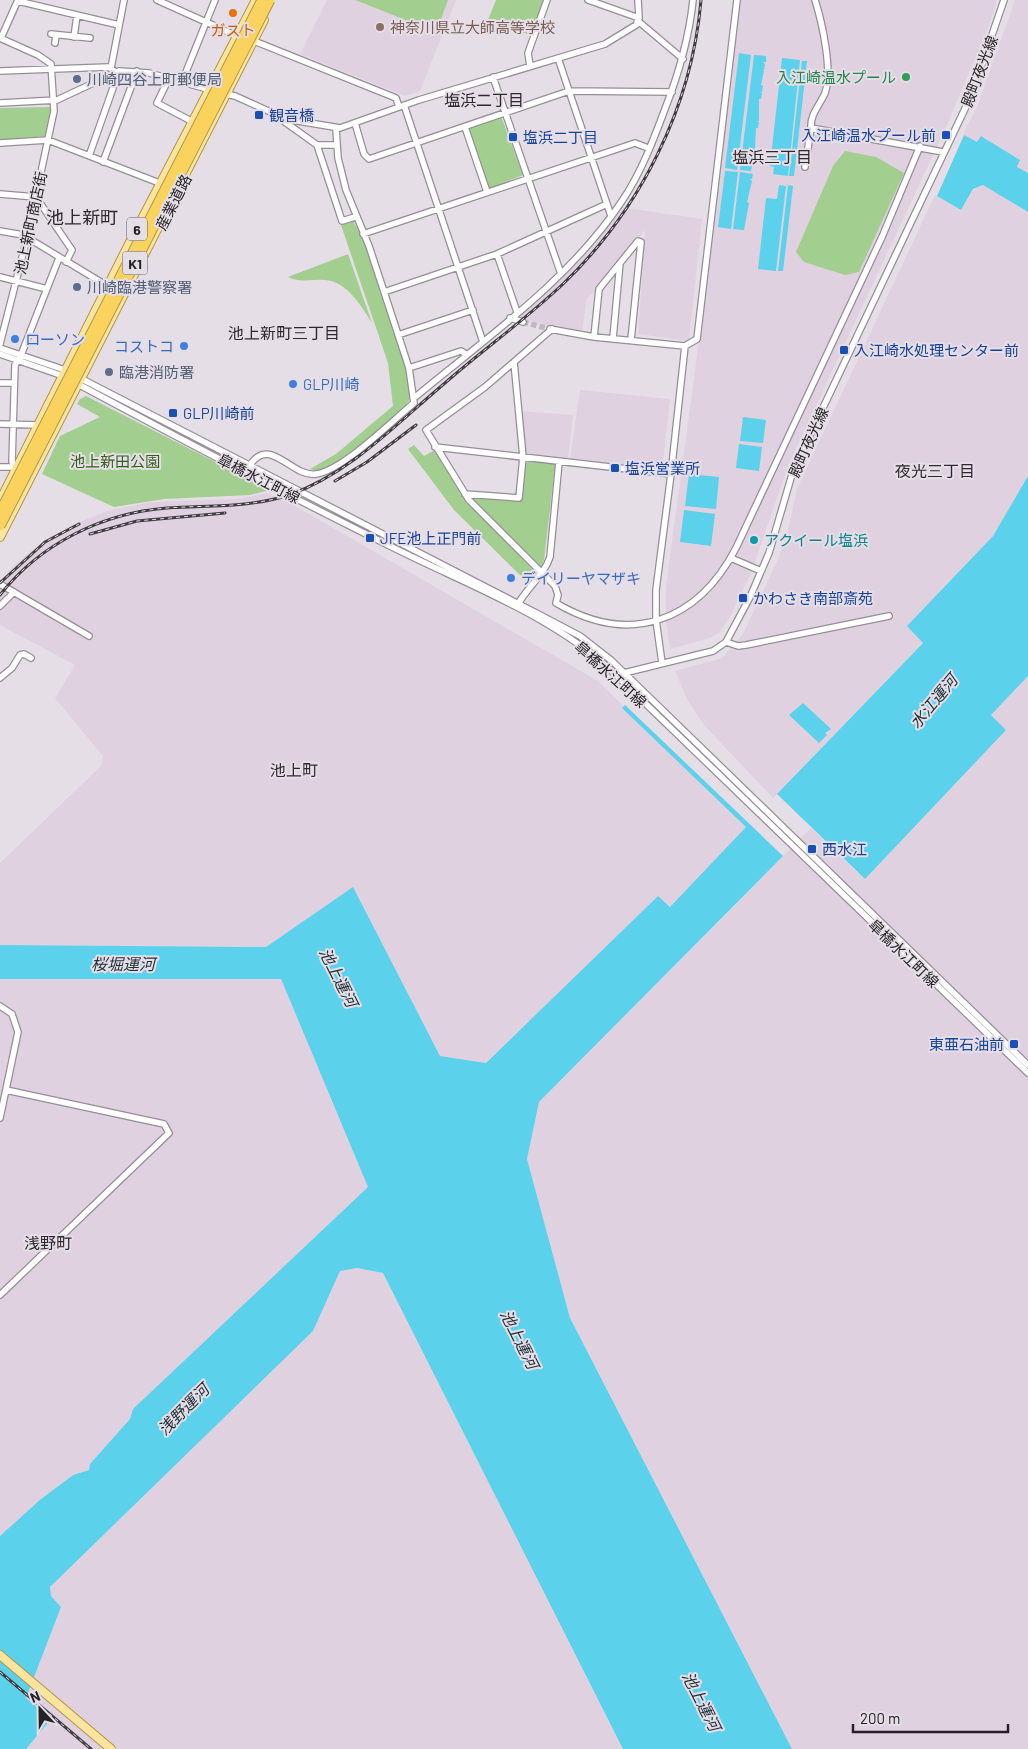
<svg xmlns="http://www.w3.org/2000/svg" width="1028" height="1749" font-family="Barlow,'Noto Sans JP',sans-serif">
<rect width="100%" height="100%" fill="#e6dee7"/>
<path fill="#dfd1e0" d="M327,0h129l-36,91 -15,5 -105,-42z
M739,0h258l-8,25 -41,98 -160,343 -36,105 -21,44 -11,17 -10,6 -40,11 -4,-27v-36l41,-304z
M1015,0h13v173l-11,-6 3,-7 -38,-24 -5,7 -14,-9 14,-27z
M983,185l45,27v264l-35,60 -86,90 16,16 -150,156 -69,-73 -16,-24 -13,-30 47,-13 21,-24 35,-75 10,-29 9,-41 138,-294 26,15 13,-21z
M620,207l82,12 -13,122 -51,-7 7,-104 -47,59 -11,9 -5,33 -28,-4 -38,-10 42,-36 21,-22z
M580,390l90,9 -8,72 -92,-11z
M521,411l52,4 -5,44 -41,-5 -3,-2z
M267,493l30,14 301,174 148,146 -76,80 -12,-11 -172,167 -46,-7 -87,-169 -87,60 -266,-2v-82l101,-97 2,-10 -48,-58 20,-33 -75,-40v-45l23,-23 29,-21 23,-12 32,-13 44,-9 85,-3z
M1028,676v1073h-236l-222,-431 -43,-159 12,-57 272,-274 53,51 142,-149 -15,-15z
M0,979h281l87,208 -235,222 -3,10 -40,45 -1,6 -17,5 -31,24 -41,37z
M357,1268l26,5 240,476h-597l25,-30 -25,-21 35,-91 -10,-11 -1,-9 263,-256 27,-60z"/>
<path fill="#a2ce8f" d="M355,0h93l-12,32z
M496,0h48l-14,35 -42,-15z
M50,107l1,5 -5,24 -46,4v-32z
M501,116l22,59 -33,13 -3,-1 -20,-57 2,-3z
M845,151l31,6 28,16 -45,99 -14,3 -41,-13 -8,-10 37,-86z
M352,220c14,14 60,156 58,176 0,4 -3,8 -4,11l-51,43 -33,22 -12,-3 26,-15 57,-48 -5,-43 -47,-138z
M348,254l24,69c-10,-16 -25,-42 -47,-43 -13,-1 -25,3 -37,-3z
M86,396l184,94 -20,5 -86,4 -50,8 -72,-33 18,-38 40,-19 -23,-13 3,-5z
M414,445l10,11 11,-6 28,48 73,75 -10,8 -72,-71 -46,-61z
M528,462l26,2 1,2 -11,94 -3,6h-3l-67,-67 2,-3 48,4 4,-36z"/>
<path fill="#5cd1eb" d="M739,53l12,2 -14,115 -12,-2z
M754,55l12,1v6h-3l2,2 -1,6h-2l2,1 -3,14 2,1 -1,6 -2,1h2l-1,6h-2v22l-3,1h3l-1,6h-2l-1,22 -2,1 2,1 -4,19 -11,-1z
M782,58l18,2 -12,116 -15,-2 1,-7 -4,-1z
M802,61h5l-13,115h-5z
M964,135l13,7 4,-6 39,24 -3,7 11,6v39l-45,-27 -10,4 -12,21 -24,-14z
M725,171l13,1 -7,57 -13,-2z
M740,172l13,2 -1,5h-2l2,2 -5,21 2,1 -5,27 -11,-1z
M779,185l7,1 -10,85 -18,-2 8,-71 11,1z
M788,185l5,1 -10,85h-5z
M743,417l23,3 -3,23 -23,-2z
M739,444l23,3 -3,24 -23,-3z
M689,474l30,3 -3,32 -31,-3z
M1028,476v200l-37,39 15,15 -141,149 -88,-85 146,-151 -16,-17 86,-90z
M684,510l31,4 -4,32 -31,-4z
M803,703l28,26 -6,4 2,2 -8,8 -30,-28z
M625,705l158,151 -244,246 -12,57 43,159 222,431h-169l-240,-476 -26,-5 -17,3 -27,60 -263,256 1,9 10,11 -35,91 25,21 -25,30h-26v-213l41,-37 32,-24 16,-5 1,-6 40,-45 3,-10 235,-222 -87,-208h-281v-34l266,2 87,-60 87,169 46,7 172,-167 12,11 76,-80 -124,-119z"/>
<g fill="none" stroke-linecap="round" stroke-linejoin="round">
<path stroke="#bfb8c0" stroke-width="5.5" stroke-dasharray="5.5 3" stroke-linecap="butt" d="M523,322l27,7"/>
<defs>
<path id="minor" d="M157,0l80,36
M588,0l51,18
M815,0c7,22 18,71 10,93 -5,12 -15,21 -14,35l132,24
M18,1l101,24
M638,21l45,38
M51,34l39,4
M74,37l3,-22
M0,38l38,17 13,9 3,47 -27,127 -27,106
M1,38l17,-38
M254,41l142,57 3,9
M55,43l1,-8
M558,58l53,158
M530,66l-2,-13 19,-53
M111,68l13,-68
M0,71l108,-4 8,5
M493,77l68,197
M169,78l-12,25 36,19
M182,82l33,-82
M222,93l13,3 51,23 54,9 79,-28 186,-56 31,-19 3,-7 -1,-18
M0,103l57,-3 62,-29 30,2 62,17
M404,105l79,237
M278,117l39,28h19
M355,123l9,31 5,5 200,-68 103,1
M465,127l22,65
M0,143l48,-3 114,44
M317,145l25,76 13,-4
M89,156l30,-85
M103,162l34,-91
M805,167l6,-39
M0,194l36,3 36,53 -6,12
M0,231l23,4 86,52
M363,234l272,-91 13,5
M497,254l20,58
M0,277l47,12
M384,292l113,-38 110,-50
M510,318l13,4
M550,329l44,8 91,9 12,-7 40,-339
M552,329l-67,58 -59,43 43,70 86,86 3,9 -2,8c73,43 141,20 180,-55l146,-311 38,-91
M398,335l75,-25
M594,337l5,-48 39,-48 3,1 -10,98
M613,338l7,-75
M0,348l68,23
M0,354l66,23
M409,368l52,-17 5,3
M78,377l464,239 38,20 32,25 416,404
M0,383h13
M76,383c106,57 213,113 320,166 74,37 160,68 220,126l412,398
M414,398c72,-60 155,-117 208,-197 19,-28 31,-60 43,-92 14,-36 24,-70 28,-109
M0,424l39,1
M435,447l236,27
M0,467h14
M248,468c21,-36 43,10 68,6 26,-3 76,-53 98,-71l-5,-35 -40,-122 -23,-56 -8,-32 -2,-29
M16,470l-4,-8 3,-97 6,-10 38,-97
M465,494l54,4 4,-41 -9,-95
M731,558l30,13
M0,584l89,52
M0,606l14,-14
M517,606c9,-18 27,-30 33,-49l9,-95
M726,642l12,4 8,-1 143,-29
M662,663l-6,-43v-30l15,-116 14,-128
M620,674l93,-23 13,-9 24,-45 19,-44 24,-82 178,-375 33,-96
M0,678l12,-10 8,-13 4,-1 7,4
M0,1006l12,8 6,18 -18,86
M0,1295l169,-162 -5,-9 -158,-34"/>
<path id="major" d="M0,501l132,-263 124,-238
M0,537l264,-517
M0,1655l111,94"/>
</defs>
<use href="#minor" stroke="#968e97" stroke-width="8"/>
<use href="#major" stroke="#af9549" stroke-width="10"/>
<use href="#minor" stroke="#fff" stroke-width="5.5"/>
<use href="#major" stroke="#fbe59e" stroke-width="8"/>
<defs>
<path id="rail" d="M335,481l32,-19 49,-37
M90,534l47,-13 88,-8
M0,583l45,-41 34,-18
M0,595c40,-51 102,-82 167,-87 41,-3 82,0 122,-13 62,-22 107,-71 156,-112 39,-34 81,-64 118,-99 77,-74 129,-177 138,-284
M0,1672l91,77"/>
</defs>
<use href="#rail" stroke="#403c40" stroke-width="3"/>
<use href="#rail" stroke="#e6dee7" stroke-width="1" stroke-dasharray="4" stroke-linecap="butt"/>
<defs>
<path id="highway-bridge" d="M0,512l262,-512
M0,526l270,-526"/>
</defs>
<use href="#highway-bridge" stroke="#af9549" stroke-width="11" stroke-linecap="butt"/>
<use href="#highway-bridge" stroke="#f9d35d" stroke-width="9"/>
</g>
<circle fill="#e8710a" stroke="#e6dee7" stroke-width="2" cx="233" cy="13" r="5"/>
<circle fill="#8d6e63" stroke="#e6dee7" stroke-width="2" cx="380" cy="27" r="5"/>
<circle fill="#2e9e5b" stroke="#e6dee7" stroke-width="2" cx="906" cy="77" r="5"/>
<g fill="#5c6f8a" stroke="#e6dee7" stroke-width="2">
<circle cx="77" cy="79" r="5"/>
<circle cx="77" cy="287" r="5"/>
<circle cx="109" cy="372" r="5"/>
</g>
<g fill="#1a4fb4" stroke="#e6dee7" stroke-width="2">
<rect x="254" y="110" width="10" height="10" rx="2.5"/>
<rect x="941" y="130" width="10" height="10" rx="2.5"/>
<rect x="508" y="132" width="10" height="10" rx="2.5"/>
<rect x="839" y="345" width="10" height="10" rx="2.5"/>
<rect x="168" y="408" width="10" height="10" rx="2.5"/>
<rect x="610" y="463" width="10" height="10" rx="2.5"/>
<rect x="365" y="533" width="10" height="10" rx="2.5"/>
<rect x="738" y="593" width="10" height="10" rx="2.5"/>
<rect x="807" y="844" width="10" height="10" rx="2.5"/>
<rect x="1009" y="1039" width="10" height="10" rx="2.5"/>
</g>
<g fill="#3f7fe0" stroke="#e6dee7" stroke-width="2">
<circle cx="15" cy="339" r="5"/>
<circle cx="184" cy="346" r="5"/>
<circle cx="293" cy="384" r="5"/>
<circle cx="511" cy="578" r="5"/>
</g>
<circle fill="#0f9aa8" stroke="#e6dee7" stroke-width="2" cx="754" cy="540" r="5"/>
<g text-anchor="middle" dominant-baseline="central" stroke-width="4" stroke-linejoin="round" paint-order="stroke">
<g fill="#e6dee7" stroke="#5f5a5f" stroke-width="1">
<rect x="127" y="217.5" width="20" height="23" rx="4"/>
<rect x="122.5" y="251.5" width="25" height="23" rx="4"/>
</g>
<g font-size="14" font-weight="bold" fill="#252225">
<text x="137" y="229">6</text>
<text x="135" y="263">K1</text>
</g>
<g font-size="15" fill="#785e54" stroke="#e6dee7" text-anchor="start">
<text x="390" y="27">神奈川県立大師高等学校</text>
</g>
<g font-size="15" fill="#c56008" stroke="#e6dee7">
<text x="233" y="30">ガスト</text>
</g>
<g font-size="15" fill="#252225" stroke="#e6dee7">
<text transform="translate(979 71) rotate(-69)">殿町夜光線</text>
<text transform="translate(173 202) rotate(-63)">産業道路</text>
<text transform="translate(30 223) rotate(-78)">池上新町商店街</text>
<text transform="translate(808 442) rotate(-66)">殿町夜光線</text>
<text transform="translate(259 478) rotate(27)">皐橋水江町線</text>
<text transform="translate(611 674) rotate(42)">皐橋水江町線</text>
<text transform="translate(904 953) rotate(44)">皐橋水江町線</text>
</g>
<g font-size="15" fill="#27864d" stroke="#e6dee7" text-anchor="end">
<text x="896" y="77">入江崎温水プール</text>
</g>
<g font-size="15" fill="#4e5e75" stroke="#e6dee7" text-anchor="start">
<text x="87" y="79">川崎四谷上町郵便局</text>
<text x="87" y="287">川崎臨港警察署</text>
<text x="119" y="372">臨港消防署</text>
</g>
<g font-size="15" fill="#164399" stroke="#e6dee7" text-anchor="start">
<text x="269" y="115">観音橋</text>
<text x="936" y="135" text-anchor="end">入江崎温水プール前</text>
<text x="523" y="137">塩浜二丁目</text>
<text x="854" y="350">入江崎水処理センター前</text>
<text x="183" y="413">GLP川崎前</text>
<text x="625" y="468">塩浜営業所</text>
<text x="380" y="538">JFE池上正門前</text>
<text x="753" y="598">かわさき南部斎苑</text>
<text x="822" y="849">西水江</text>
<text x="1004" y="1044" text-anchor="end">東亜石油前</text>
</g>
<g font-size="15" fill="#366cbe" stroke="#e6dee7" text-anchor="start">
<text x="25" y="339">ローソン</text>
<text x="174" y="346" text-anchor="end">コストコ</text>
<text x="303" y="384">GLP川崎</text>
<text x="521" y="578">デイリーヤマザキ</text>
</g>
<g font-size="15" fill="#326019" stroke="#e6dee7">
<text x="115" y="461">池上新田公園</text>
</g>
<g font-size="15" fill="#0d838f" stroke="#e6dee7" text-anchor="start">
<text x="764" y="540">アクイール塩浜</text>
</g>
<g font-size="16" fill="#2e282e" stroke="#e6dee7">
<text x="484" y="99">塩浜二丁目</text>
<text x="772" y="156">塩浜三丁目</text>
<text x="284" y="332">池上新町三丁目</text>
<text x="935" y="470">夜光三丁目</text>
<text x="294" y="769">池上町</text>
<text x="48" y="1242">浅野町</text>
</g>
<g font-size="16" font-style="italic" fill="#1c3036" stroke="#e6dee7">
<text transform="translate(933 701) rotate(-50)">水江運河</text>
<text x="123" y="963">桜堀運河</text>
<text transform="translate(339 977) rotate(63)">池上運河</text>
<text transform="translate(520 1339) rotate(63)">池上運河</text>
<text transform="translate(183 1409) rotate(-45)">浅野運河</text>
<text transform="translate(702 1701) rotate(63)">池上運河</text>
</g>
<g font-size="18" fill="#2e282e" stroke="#e6dee7">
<text x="82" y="217">池上新町</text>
</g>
</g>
<g transform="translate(40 1709) rotate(338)" stroke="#e6dee7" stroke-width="4" paint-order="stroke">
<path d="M0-4L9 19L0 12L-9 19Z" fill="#252225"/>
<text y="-8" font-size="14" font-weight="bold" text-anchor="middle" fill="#252225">N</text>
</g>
<path d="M853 1724v8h155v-8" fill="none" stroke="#252225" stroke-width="2.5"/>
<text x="860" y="1724" font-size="15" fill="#252225" stroke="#e6dee7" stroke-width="4" paint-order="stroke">200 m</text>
</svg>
